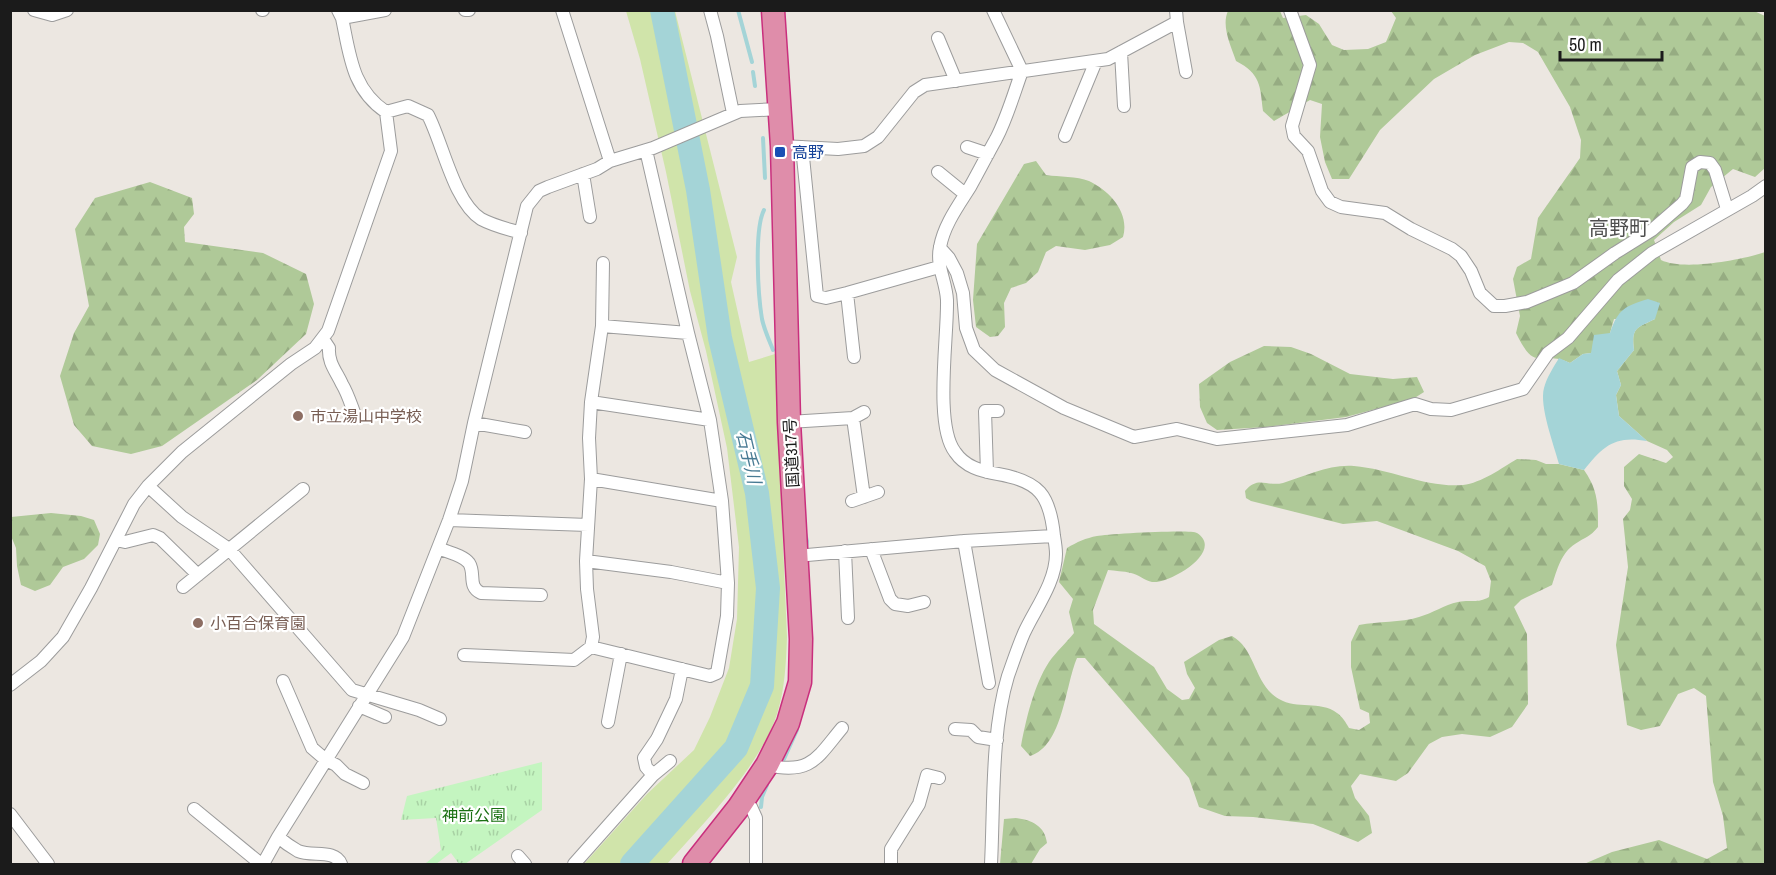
<svg xmlns="http://www.w3.org/2000/svg" width="1776" height="875" font-family="'Archivo Narrow','Noto Sans JP',sans-serif">
<defs>
<pattern id="forest-firs" width="22" height="20" patternUnits="userSpaceOnUse" patternTransform="scale(1.5)"><rect width="22" height="20" fill="#afc998"/><path d="M5 1l3.5 6h-7zM16 11l3.5 6h-7z" fill="#96ac82"/></pattern>
<pattern id="park-tufts" width="24" height="20" patternUnits="userSpaceOnUse" patternTransform="scale(1.5)"><rect width="24" height="20" fill="#c4f5c0"/><path d="M3 7l-1-3M5 7V3M7 7l1-3M15 17l-1-3M17 17v-4M19 17l1-3" fill="none" stroke="#a8d1a4"/></pattern>
</defs>
<rect width="100%" height="100%" fill="#ece7e1"/>
<path fill="#d0e4aa" d="M626,11h49l62,246 -6,25 18,80 26,-8 12,283c-1,26 -2,52 -10,77 -16,51 -74,110 -110,150h-83l63,-70 47,-44 16,-33 19,-49 8,-49 2,-72 -12,-99 -21,-97 -16,-60 -24,-119 -26,-113z"/>
<path fill="url(#forest-firs)" d="M1752,10l13,6v152l-10,9 -22,-8 -22,18 -10,18 -27,17 -20,18 7,20c22,11 81,0 104,-8v612h-181l28,-12 47,-12 48,19 20,-11 -4,-32 -10,-34 -7,-86 -12,-8 -16,6 -18,32 -19,4 -14,-5 -11,-80 12,-78 -5,-48 7,-9 2,-11 -8,-13v-19l15,-13 27,9 7,-6 -6,-7 -20,-9 -28,-25 -3,-21 5,-10 -4,-14 17,-21c-3,-23 3,-22 21,-31h-41l-4,14 -19,20 -8,1 -13,9c-32,-14 -34,11 -54,-30l4,-17 -7,-37 4,-12 14,-8 7,-41 42,-60 1,-18 -11,-33 -21,-36 -11,-19 -15,-9 -14,-1 -34,13 -41,24 -54,51 -31,49h-17l-7,-17 -5,-25 2,-33 -12,-4 -36,21 -11,-10c-3,-25 -2,-37 -27,-50 -5,-15 -15,-35 -8,-50h52l3,7 23,-3 13,9 13,21 12,5 24,-1 18,-7 10,-24 -5,-7z
M1036,161l10,14c13,2 31,1 43,6 21,10 41,32 34,56l-13,8 -25,5 -29,-4 -10,6 -8,20 -12,11 -15,5 -7,15 1,24 -7,9 -8,1 -14,-10 -3,-27 4,-56 47,-80z
M150,182l42,16 2,16 -10,13 1,15 78,11 43,21 8,30 -8,30 -49,46 -95,66 -31,8 -39,-8 -18,-21 -14,-49 14,-43 15,-27 -14,-77 20,-31z
M1264,346l27,1 20,7 39,20 43,5 24,-2 7,15 -11,7 -67,18 -80,10 -49,3 -10,-7 -7,-16 -1,-23 31,-22z
M1517,459l19,1 10,4h13l25,6c14,20 14,34 14,57 -8,10 -13,10 -23,17 -14,9 -18,26 -23,41l-31,15 -7,7 13,27 1,70 -16,23 -22,10 -28,-3 -20,3 -13,7 -21,29 -12,8 -36,-7 -9,12 4,12 14,18 3,17 -14,9 -45,-18 -60,-7 -28,-1 -26,-9 -10,-29 -104,-120h-8c-12,28 -14,88 -47,98l-9,-10c5,-27 13,-61 28,-84 7,-10 17,-19 25,-29l-5,-21 4,-13 -14,-17 8,-34c10,-6 19,-10 30,-12 10,-2 95,-7 100,-3 28,18 -27,51 -45,49 -7,-1 -14,-8 -21,-9 -8,-2 -16,-2 -23,-3l-15,40 1,14 60,43 13,22 15,11 7,-1 6,-11 -8,-14 -3,-12 35,-22 13,-4c24,13 22,49 47,63 18,11 41,1 58,14 5,3 9,10 12,15l10,2 11,-7 -1,-10 -9,-4 -9,-42v-25l8,-17c20,-4 41,-2 60,-8 14,-4 25,-12 39,-15 13,-3 19,2 31,-5l2,-16 -6,-15 -27,-15 -81,-30 -34,3 -92,-23 -5,-3 -1,-7c13,-16 22,-4 38,-8 23,-7 46,-19 71,-17 37,3 72,22 109,19 18,-2 39,-17 54,-26z
M51,513l30,3 13,4 6,14 -2,11 -14,14 -21,8 -13,18 -15,6 -14,-6 -4,-19 -1,-18 -5,-12v-19z
M1016,818c16,2 29,8 31,25l-7,6 -9,15h-31l4,-45z"/>
<path fill="url(#park-tufts)" d="M542,762v48l-77,54h-6l-8,-11 -15,11h-11l16,-14 -5,-32 -35,2 6,-24z"/>
<path fill="#a4d4d7" d="M1648,299l12,4 -5,16c-18,9 -24,8 -21,31l-17,21 4,14 -5,10 3,21 28,25c-32,-6 -44,5 -63,29l-25,-6c-5,-19 -20,-58 -15,-76 3,-11 9,-20 15,-30l11,5 13,-9 8,-1 3,-18 16,-2c8,-24 15,-27 38,-34z"/>
<g fill="none" stroke-linecap="round" stroke-linejoin="round">
<path stroke="#a4d4d7" stroke-width="4" d="M738,10l14,52
M753,72l2,14
M763,138l2,40
M764,210c-10,20 -6,85 -2,109 2,10 7,21 11,31
M805,533l2,8 -1,8
M784,759l13,-29
M761,807l1,-10 5,-12"/>
<path stroke="#a4d4d7" stroke-width="24" d="M632,864l104,-116 26,-62 6,-98 -11,-95 -37,-155 -22,-148 -36,-180"/>
<defs>
<path id="street" d="M34,10l18,5 15,-5
M262,10h1
M465,10h4
M562,10l48,151
M710,10l7,26 16,77
M1290,10l20,55 -18,61 2,10 14,15 14,40 8,11 11,5 44,6 26,16 41,20 9,7 10,15 9,22 14,13h11l22,-4 46,-19 42,-30 37,-23 30,-26 4,-5 6,-32 8,-5 10,1 5,7 12,39
M342,18l43,-8
M1177,22l9,50
M938,38l18,43
M1121,52l3,54
M386,112l22,-6 20,9c15,29 26,87 53,104 13,7 27,10 40,14
M1065,136l31,-75
M782,146l56,3 26,-3 14,-9 36,-45 11,-7 183,-26 69,-37 -1,-12
M802,147l15,149 9,2 21,-5 92,-26
M967,147l21,7
M938,172l27,22
M583,174l7,43
M940,248l9,10 8,15 6,20 3,35 8,22 21,20 69,38 70,29 43,-8 40,10 130,-14 68,-21 16,5 20,1 72,-21 25,-36 20,-15 50,-58 34,-27 100,-57 14,-10
M847,293l7,64
M602,326l86,7
M323,339l6,9c-1,15 7,23 13,36 6,10 9,21 13,31
M591,402l119,18
M853,418l11,79
M789,422l64,-4 11,-6
M474,423l51,9
M987,472l-2,-61h13
M591,479l131,22
M148,486l34,31 47,32 123,141 67,20 21,9
M852,501l26,-9
M449,520l139,5
M116,540l9,2 28,-7 7,3 38,37
M964,541l25,142
M438,548c9,4 25,7 31,15 7,11 -2,23 12,30l60,2
M871,549l19,50 5,5 13,2 16,-4
M845,551l3,67
M796,556l168,-15 90,-5
M586,561l85,11 57,11
M183,587l120,-98
M591,647l119,29 7,-3 10,-57 1,-33 -6,-82 -12,-81 -22,-87 -42,-183
M464,655l110,5 17,-13 2,-10 -6,-48 -1,-28 5,-82 -2,-41 2,-36 11,-76 1,-63
M283,681l29,67 14,12 10,5 9,9 18,9
M10,685l31,-24 22,-24 28,-49 43,-84 14,-18 34,-34 109,-88 24,-16 13,-17 63,-180 -5,-39c-34,-23 -36,-56 -44,-94l-4,-8
M359,706l26,11
M608,722l13,-68
M955,729l16,1 7,7 19,3
M767,765c44,10 50,-7 75,-37
M653,775l-7,-8 -2,-9 13,-19 19,-40 6,-30
M743,802l8,5 5,11v46
M194,809l67,55
M10,814l38,50
M278,837c6,5 13,10 20,14 14,6 37,-2 43,13
M518,856l7,8
M263,864l15,-27 125,-200 46,-117 13,-39 12,-58 53,-217 12,-15 9,-4 49,-18 13,-8 43,-13 87,-37 39,-2
M574,864l79,-89 17,-14
M891,864v-15l28,-45 8,-29 12,3
M991,864c3,-59 0,-132 17,-188 5,-14 10,-29 16,-43 11,-24 32,-51 32,-79 0,-6 -1,-12 -2,-18 -4,-41 -15,-55 -56,-62 -17,-3 -33,-7 -43,-22 -21,-27 -7,-116 -8,-152 -1,-19 -11,-34 -7,-53 4,-22 18,-41 30,-60 9,-16 17,-32 26,-48 11,-21 18,-46 26,-68l-29,-61"/>
<path id="highway" d="M694,864l45,-57 28,-42 21,-42 12,-41 1,-43 -12,-217 -7,-276 -9,-136"/>
</defs>
<use href="#street" stroke="#9c9c9c" stroke-width="14"/>
<use href="#highway" stroke="#c92f7d" stroke-width="25"/>
<use href="#street" stroke="#fff" stroke-width="12"/>
<use href="#highway" stroke="#df8daa" stroke-width="22"/>
</g>
<rect fill="#1a4fb4" stroke="#fff" stroke-width="2" x="774" y="146" width="12" height="12" rx="3"/>
<g fill="#8d6e63" stroke="#fff" stroke-width="2">
<circle cx="298" cy="416" r="6"/>
<circle cx="198" cy="623" r="6"/>
</g>
<g text-anchor="middle" dominant-baseline="central" stroke-width="4.5" stroke-linejoin="round" paint-order="stroke">
<g font-size="16" fill="#164399" stroke="#fff" text-anchor="start">
<text x="792" y="152">高野</text>
</g>
<g font-size="16" fill="#785e54" stroke="#fff" text-anchor="start">
<text x="310" y="416">市立湯山中学校</text>
<text x="210" y="623">小百合保育園</text>
</g>
<g font-size="16" fill="#1b1b1b" stroke="#fff">
<text transform="translate(791 453) rotate(-93)">国道317号</text>
</g>
<g font-size="16" fill="#1a7012" stroke="#fff">
<text x="474" y="815">神前公園</text>
</g>
<g font-size="18" font-style="italic" fill="#497b94" stroke="#fff">
<text transform="translate(749 457) rotate(77)">石手川</text>
</g>
<g font-size="20" fill="#4e4e4e" stroke="#fff">
<text x="1619" y="227">高野町</text>
</g>
</g>
<rect width="1776" height="875" fill="none" stroke="#1b1b1b" stroke-width="24"/>
<path d="M1560 51v9h102v-9" fill="none" stroke="#1b1b1b" stroke-width="3"/>
<text x="1569" y="51" font-size="18" fill="#1b1b1b" stroke="#ffffff" stroke-width="4.5" paint-order="stroke">50 m</text>
</svg>
